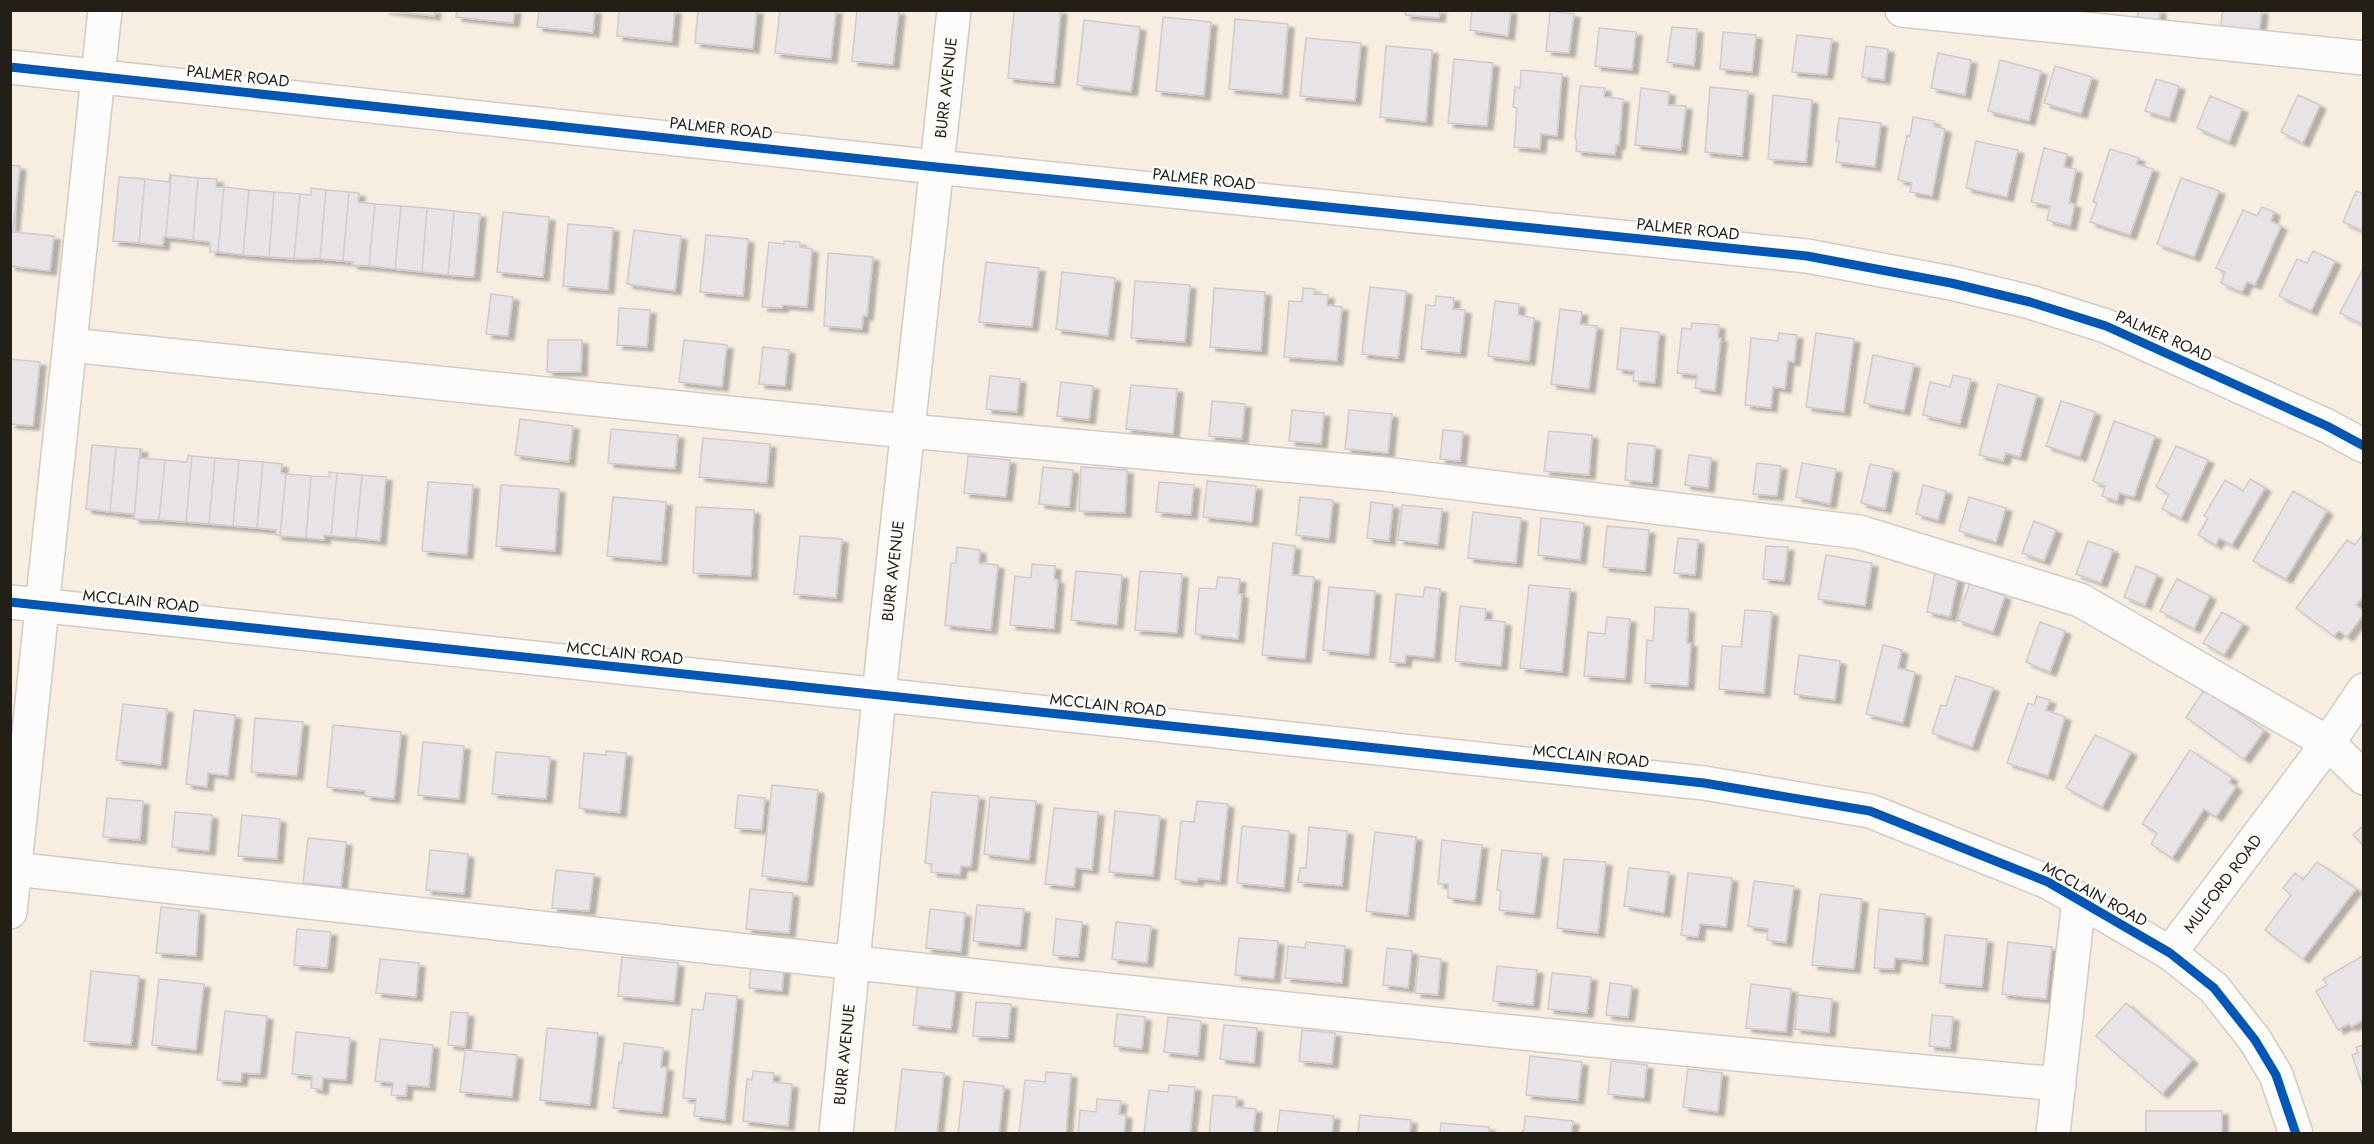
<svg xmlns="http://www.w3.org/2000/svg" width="2374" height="1144" font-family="Jost,sans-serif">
<defs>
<filter id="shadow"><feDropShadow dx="6" dy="4" stdDeviation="1.5" flood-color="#0004"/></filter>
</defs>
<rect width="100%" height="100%" fill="#f7eee1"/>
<path fill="#e8e3e7" stroke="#d0cbca" stroke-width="1.5" filter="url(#shadow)" d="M383,10h52l-1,6z
M457,10h58l-2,13 -57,-6z
M539,10h56l-2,23 -56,-6z
M619,10h56l-3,32 -55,-6z
M698,10h59l-4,39 -58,-6z
M780,10h56l-5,49 -56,-6z
M857,10l42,1 -6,54 -41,-4z
M1014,10h47l-7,73 -46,-5z
M1406,10h34l-1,8 -34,-3z
M1472,10h39l-3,26 -38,-6z
M2138,10h22l-1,13 -22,-2z
M2223,10h39l-3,24 -39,-6z
M1550,11l24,3 -5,39 -23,-2z
M1163,17l48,5 -7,74 -48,-5z
M1235,19l53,5 -6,70 -53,-5z
M1084,20l56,7 -9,65 -54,-7z
M1672,27l25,2 -3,37 -27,-4z
M1599,28l37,4 -4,38 -37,-4z
M1723,32l33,3 -4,37 -32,-3z
M1797,35l35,4 -5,36 -35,-3z
M1306,38l55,5 -6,58 -55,-5z
M1386,46l46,4 -6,72 -46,-5z
M1866,46l22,3 -4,31 -22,-3z
M1938,53l33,7 -6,35 -34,-7z
M1454,59l39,4 -6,63 -39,-3z
M2000,60l41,11 -12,50 -41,-10z
M2055,66l37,11 -11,37 -37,-11z
M1521,70l41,4 -5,62 -16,-2 -1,15 -26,-2 3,-39 -4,-1 2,-20 5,1z
M2156,79l23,7 -10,32 -24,-7z
M1580,86l25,2 -1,9 19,2 -4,46h-3l-1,10 -39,-4 1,-11 -2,-1z
M1710,87l38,4 -6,65 -37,-4z
M1641,88l28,4 -1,13 18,1 -5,44 -46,-5z
M1773,95l39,5 -6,62 -38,-3z
M2298,95l22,10 -17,38 -22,-11z
M2210,96l32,13 -13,33 -32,-14z
M1913,117l21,4v5l11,3 -13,67 -22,-4 2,-9 -14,-3 9,-45 3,1z
M1839,118l42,5 -6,44 -39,-5 3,-21h-3z
M1976,141l42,9 -11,47 -41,-9z
M2044,148l23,6 -3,13 12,2 -7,34 6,1 -5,22 -23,-6 3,-14 -19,-4z
M2110,149l29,9 -3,6 17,5 -23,66 -40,-13 7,-19 -4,-1z
M10,165l10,1 -7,66 41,4 -4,35 -40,-5z
M170,174l1,1 -5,62h-2l-1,9 -24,-3 6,-64 24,3z
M171,175l27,3 -5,62 -27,-3z
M119,177l26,2 -6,64 -26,-2z
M198,178l19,1 -1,8h8l-6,65h-8v-10l-17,-2z
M2181,178l38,13 -25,66 -37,-13z
M224,187l25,3 -6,65 -25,-3z
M311,188l15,2 -6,69h-26l6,-65 11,1z
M249,190l25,2 -5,65 -26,-2z
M326,190l23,2 -6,69 -23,-2z
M2356,191l8,3v37l-21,-9z
M274,192l26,2 -6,65 -25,-2z
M349,192l10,1 -1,9 17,2 -6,62 -17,-1 1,-3 -10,-1z
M375,204l26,2 -6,63 -26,-3z
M401,206l26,2 -5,64 -27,-3z
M2262,207l12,5 -3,9 10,5 -26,59 -8,-3 -5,10 -21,-9 4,-11 -9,-4 27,-58 14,6z
M427,208l27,3 -6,64 -26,-3z
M454,211l26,3 -6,63 -26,-2z
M503,212l46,5 -6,60 -46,-5z
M568,224l45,4 -5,62 -45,-4z
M634,230l47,6 -6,55 -48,-7z
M706,235l42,4 -5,57 -43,-4z
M784,241l16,1v5l12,2 -5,58 -24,-2 -1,3 -20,-1 7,-65 15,2z
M2313,251l22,10 -24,50 -32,-15 18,-37 10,4z
M828,253l45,4 -6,59h-4l-1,13 -38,-3z
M986,262l53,6 -7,59 -53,-5z
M2364,267v58l-24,-12z
M1062,272l53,6 -7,58 -52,-7z
M1135,281l55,4 -5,57 -54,-4z
M1370,287l36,4 -8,67 -36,-4z
M1214,288l51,4 -4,59 -51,-4z
M1303,288l12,1 -1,5 14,1 -1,10 15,2 -5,54 -53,-4 5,-56 13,1z
M491,294l22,3 -5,39 -22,-2z
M1436,296l18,2 -1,11 12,1 -5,43 -39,-4 5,-44 9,1z
M1495,301l24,3 -1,11 16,3 -5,43 -41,-5z
M619,308l31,2 -3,37 -30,-2z
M1560,309l22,3 -2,12 17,2 -8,63 -38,-5z
M1692,323l27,2 -1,13h3l-6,53 -20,-3 2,-13 -20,-2 5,-45 9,1z
M1621,328l38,4 -4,51 -22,-2 1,-10 -17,-2z
M1779,333l18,2 -3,27 -6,-1 -3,28 -12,-2 -2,21 -26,-3 6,-67 27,3z
M1816,333l38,6 -10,73 -38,-5z
M548,340h34l-1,32h-34z
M684,340l43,5 -5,42 -43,-5z
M763,347l26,3 -4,36 -26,-2z
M1873,355l41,9 -10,47 -40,-8z
M10,359l30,3 -7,64 -23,-2z
M1953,375l18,4 -11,45 -37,-9 7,-33 20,5z
M990,376l30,3 -3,33 -31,-3z
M1061,382l32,4 -4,34 -32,-4z
M1998,384l39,11 -17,62 -14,-4 -3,8 -24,-6z
M1131,385l46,4 -4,45 -47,-5z
M1212,401l33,3 -3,35 -33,-3z
M2061,401l34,11 -15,45 -34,-11z
M1292,410l32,3 -3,31 -32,-3z
M1349,410l43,4 -4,39 -43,-4z
M520,419l53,7 -4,36 -54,-7z
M2114,421l41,15 -21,61 -15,-4 -2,8 -15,-5 3,-10 -12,-5z
M611,429l67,6 -3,34 -67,-6z
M1443,430l20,2 -3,29 -20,-2z
M1549,431l43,4 -3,40 -45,-4z
M703,438l67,6 -3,39 -68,-6z
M1628,443l27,3 -3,37 -27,-3z
M92,445l24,2 -6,65 -24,-3z
M2176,446l32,14 -27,58 -19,-9 7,-15 -13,-7z
M116,447l24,2 -6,70 -1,-5 -23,-2z
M140,449h2l-2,9 25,2 -6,60 -25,-1z
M188,455l4,1 -6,66 -27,-2 6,-60 22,2z
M1689,455l22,3 -3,30 -23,-3z
M192,456l23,2 -6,66 -23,-2z
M968,456l42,4 -4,37 -42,-4z
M215,458l24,2 -6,66 -24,-2z
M239,460l24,2 -6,66 -24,-2z
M263,462l19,2 -1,9 5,1 -6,62 -4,-1v-5l-19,-2z
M1757,463l24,3 -4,30 -24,-2z
M1802,463l34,6 -6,35 -34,-7z
M1870,464l23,5 -8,40 -24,-6z
M1043,467l30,3 -4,37 -30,-3z
M1081,467l46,3 -2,43 -46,-2z
M329,472l8,1 -6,63 -7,-1v5l-18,-2 5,-62 19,1z
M337,473l25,2 -6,63 -25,-2z
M286,474l25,2 -5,62 -26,-2z
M362,475l24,2 -6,64 -24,-3z
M2250,479l15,9 -33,57 -13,-7 -3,7 -18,-10 10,-17 -4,-2 21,-36 18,11z
M1207,481l49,5 -4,36 -49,-5z
M428,482l45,3 -6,70 -45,-4z
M1159,482l35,3 -3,30 -35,-3z
M501,485l58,4 -4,62 -59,-5z
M1923,485l23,6 -8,29 -22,-6z
M2293,491l34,20 -41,68 -33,-18z
M613,497l53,5 -5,59 -54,-5z
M1300,497l33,3 -4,39 -33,-4z
M1969,497l37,11 -10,34 -37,-11z
M1371,502l22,3 -4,36 -22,-3z
M1402,505l40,4 -4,36 -40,-5z
M696,507l58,3 -3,66 -58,-3z
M1473,512l48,6 -5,45 -48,-5z
M1541,518l43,5 -4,37 -42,-5z
M2034,521l22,9 -12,31 -22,-8z
M1607,526l42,4 -4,41 -42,-4z
M2363,534l1,62 -8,9 8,6v3l-17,23 -8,-6 -5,5 -38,-28 51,-68 8,5z
M800,536l42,3 -6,59 -42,-4z
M1678,538l20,2 -3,35 -21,-2z
M2088,541l25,9 -12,33 -25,-9z
M1273,543l22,3 -3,29 22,2 -9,82 -43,-4z
M1766,546l22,1 -4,34 -21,-2z
M957,547l23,3 -1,13 19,2 -7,65 -46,-5 6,-62h5z
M1826,555l46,8 -7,43 -47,-7z
M1032,564l23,2 -1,13 4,1 -4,49 -44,-4 5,-49 16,2z
M2136,566l21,9 -12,30 -21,-8z
M1936,568l23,5 -9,44 -23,-5z
M1076,571l46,4 -5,50 -46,-5z
M1140,571l42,3 -5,59 -42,-3z
M1218,577l22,2 -2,15h4l-4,45 -43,-5 4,-46 17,1z
M2177,579l33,17 -16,33 -34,-18z
M1970,583l35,13 -12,36 -36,-12z
M1529,585l41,4 -8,83 -42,-4z
M1329,587l46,4 -6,64 -46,-5z
M1425,587l15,2 -6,69 -28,-3 -1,8 -15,-1 6,-68 27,3z
M1460,606l26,3 -1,11 20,2 -4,44 -46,-5z
M1655,607l34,2 -2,34h4l-3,43 -43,-3 2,-43 6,1z
M1745,610l27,2 -8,81 -45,-4 3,-43 19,1z
M2222,612l21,12 -19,31 -21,-12z
M1607,617l23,2 -5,60 -41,-3 4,-44 17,2z
M2040,622l25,9 -15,41 -24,-10z
M1883,645l19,5 -4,18 17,4 -12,51 -37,-9z
M1799,655l41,6 -5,39 -41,-6z
M1956,676l37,12 -21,59 -40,-14 9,-28 5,1z
M2205,689l59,42 -20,28 -58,-42z
M2037,696l13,4 -4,10 19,7 -17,59 -41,-13 21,-60 6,2z
M123,704l44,5 -6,56 -45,-5z
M194,710l41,5 -7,61 -20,-3 -1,14 -21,-3z
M255,718l48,4 -6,54 -46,-4z
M333,725l68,7 -7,67 -29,-3v-5l-38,-4z
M2095,735l36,17 -29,55 -36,-19z
M423,742l41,4 -5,53 -41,-4z
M2190,750l42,28 -3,4 7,5 -20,30 -12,-8 -32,49 -21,-14 6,-11 -15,-9z
M606,751l20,2 -6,60 -41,-5 5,-55 22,2z
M496,752l54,5 -4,42 -54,-5z
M772,785l46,5 -11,92 -45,-6z
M932,792l47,4 -8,71 -10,-1 -1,9 -29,-3 1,-8 -7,-1z
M738,795l27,3 -3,32 -27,-2z
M990,797l46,4 -7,59 -45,-6z
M107,798l36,3 -3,39 -37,-3z
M1197,801l31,3 -8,77 -22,-3 -1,4 -22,-3 6,-58 13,1z
M1054,808l44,4 -6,58 -16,-2 -2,19 -29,-3z
M1115,811l45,5 -7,60 -44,-4z
M175,812l37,3 -3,36 -37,-4z
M242,815l38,4 -3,40 -39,-3z
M2364,825v21l-11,-11z
M1242,826l47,5 -5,57 -47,-5z
M1309,827l38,4 -5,55 -44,-4 2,-14h6z
M1375,832l41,5 -8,79 -42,-5z
M308,838l38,4 -5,45 -38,-4z
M1442,840l40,5 -7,56 -27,-3v-14h-10z
M430,850l38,4 -4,40 -38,-4z
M1502,850l40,4 -8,60 -35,-4 2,-19 -4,-1z
M1564,859l42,3 -8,71 -41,-5z
M2317,862l39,27 -53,70 -38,-29 26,-35 -8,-7 12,-15 8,7z
M1629,868l40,4 -5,41 -40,-7z
M556,870l38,4 -5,37 -37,-3z
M1688,873l44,5 -6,49 -26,-3 -2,13 -17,-2z
M1754,881l40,5 -8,57 -19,-3 1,-11 -20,-3z
M750,889l43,4 -4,40 -43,-4z
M1820,894l42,5 -8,70 -42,-4z
M977,905l47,4 -4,37 -47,-5z
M161,907l38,4 -3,45 -40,-3z
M930,909l35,4 -4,39 -35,-4z
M1879,909l46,5 -3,47 -27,-3 -1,11 -20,-1z
M1056,919l26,3 -4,35 -25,-2z
M1116,922l35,4 -4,37 -35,-4z
M297,929l34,3 -4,36 -33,-3z
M1945,935l42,4 -5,48 -42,-4z
M1239,938l39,3 -4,38 -39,-4z
M1306,942l39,4 -3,37 -57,-5 3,-32 17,2z
M2008,942l44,5 -6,52 -44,-5z
M1387,948l25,3 -4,37 -25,-3z
M2364,955v65l-13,7 -2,-3 -11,6 -22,-39 11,-6 -4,-6z
M1419,956l22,3 -3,36 -23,-2z
M622,957l56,6 -4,38 -56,-5z
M380,959l39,4 -3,34 -40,-4z
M751,966l33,3 -2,22 -33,-3z
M1497,966l40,4 -4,35 -40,-4z
M91,971l48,5 -8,69 -47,-4z
M1552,973l39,4 -4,36 -39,-4z
M159,979l45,5 -8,66 -44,-5z
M918,983l38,4 -5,42 -38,-4z
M1610,983l22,3 -4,31 -22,-2z
M1751,984l40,5 -5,43 -40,-4z
M706,993l31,3 -12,124 -31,-4 2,-17 -13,-1 9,-89 11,1z
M1798,995l34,4 -3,34 -34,-4z
M976,1002l35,2 -3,34 -35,-2z
M2126,1003l66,57 -30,34 -66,-58z
M225,1011l42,5 -7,58 -18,-1 -1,9 -24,-2z
M451,1012l17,1 -3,34 -17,-2z
M1117,1014l28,3 -3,32 -28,-3z
M1932,1015l21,2 -3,31 -21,-2z
M1168,1017l33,4 -3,35 -34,-4z
M1224,1025l33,3 -3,35 -34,-4z
M547,1028l51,5 -8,72 -50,-5z
M1302,1030l33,3 -3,31 -33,-3z
M296,1032l54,6 -4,42 -23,-2 -1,12 -11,-2 1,-12 -20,-2z
M380,1039l53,6 -4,42 -22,-2 -1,11 -15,-1 2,-12 -18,-2z
M624,1043l39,5 -2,19h6l-5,46 -49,-5 6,-46 3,1z
M2364,1045v45l-12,-35 6,-2 -2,-6z
M465,1050l52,5 -5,42 -52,-5z
M1530,1056l52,6 -4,38 -52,-5z
M1611,1061l36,4 -3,33 -36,-4z
M902,1069l42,4 -7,61h-42z
M1688,1069l34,4 -4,39 -35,-5z
M753,1071l21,2 -1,9 19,2 -4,42 -45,-5 4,-42 5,1z
M1046,1072l25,2 -5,60h-47l6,-54 20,2z
M964,1081l40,5 -5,48h-41z
M1169,1085l26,2 -5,47h-46l5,-44 19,2z
M1213,1095l24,2 -1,10 20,2 -3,25h-44z
M1097,1099l24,2 -2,13 7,1 -2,19h-46l2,-24 16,2z
M1280,1110l54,6 -2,18h-55z
M2146,1111h76v23h-76z
M1360,1115l51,5 -1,14h-52z
M1525,1116l48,5 -2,13h-50l1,-3h2z
M1441,1123l48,4v7h-49z"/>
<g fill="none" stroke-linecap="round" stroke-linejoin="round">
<defs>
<g id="minor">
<path d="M1902,10l462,48"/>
<path d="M10,67l926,100 871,89 144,27 79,19 76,24 221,100 37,20"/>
<path d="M70,345l805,83 509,46 475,58 221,68 248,143 36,35"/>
<path d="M10,602l1694,181 166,28 178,71 122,71 44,35 41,52 21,35 20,59"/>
<path d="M15,869c681,77 1361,154 2044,215"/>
<path d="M10,912l95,-902"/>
<path id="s1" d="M2170,953l158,-210 36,-53"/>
<path id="s2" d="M836,1134l47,-478 71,-646"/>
<path d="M2053,1134l26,-235"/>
</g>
</defs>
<use href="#minor" stroke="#d1cbc2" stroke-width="36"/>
<use href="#minor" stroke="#fefcfa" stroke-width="33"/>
<defs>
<path id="cycleway" d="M10,67l926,100 871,89 144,27 79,19 76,24 221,100 37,20
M10,602l1694,181 166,28 178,71 122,71 44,35 41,52 21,35 20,59"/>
</defs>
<use href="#cycleway" stroke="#fff" stroke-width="13"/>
<use href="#cycleway" stroke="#0057b8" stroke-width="9"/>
</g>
<g text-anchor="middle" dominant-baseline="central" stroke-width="4.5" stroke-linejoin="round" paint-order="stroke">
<g font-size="16" fill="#241f16" stroke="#fff">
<text transform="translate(238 76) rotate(6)">PALMER ROAD</text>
<text stroke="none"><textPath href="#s2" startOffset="1052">BURR AVENUE</textPath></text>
<text transform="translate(721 128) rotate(6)">PALMER ROAD</text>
<text transform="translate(1204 179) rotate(6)">PALMER ROAD</text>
<text transform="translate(1688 229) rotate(6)">PALMER ROAD</text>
<text transform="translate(2164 336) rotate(24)">PALMER ROAD</text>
<text stroke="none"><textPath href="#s2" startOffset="566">BURR AVENUE</textPath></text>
<text transform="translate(141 601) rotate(6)">MCCLAIN ROAD</text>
<text transform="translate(625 653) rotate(6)">MCCLAIN ROAD</text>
<text transform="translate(1108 705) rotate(6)">MCCLAIN ROAD</text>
<text transform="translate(1591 756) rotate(6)">MCCLAIN ROAD</text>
<text stroke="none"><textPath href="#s1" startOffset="87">MULFORD ROAD</textPath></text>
<text transform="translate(2095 894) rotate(29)">MCCLAIN ROAD</text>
<text stroke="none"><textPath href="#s2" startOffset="80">BURR AVENUE</textPath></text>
</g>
</g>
<rect width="2374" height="1144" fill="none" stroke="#241f16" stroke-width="24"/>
</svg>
